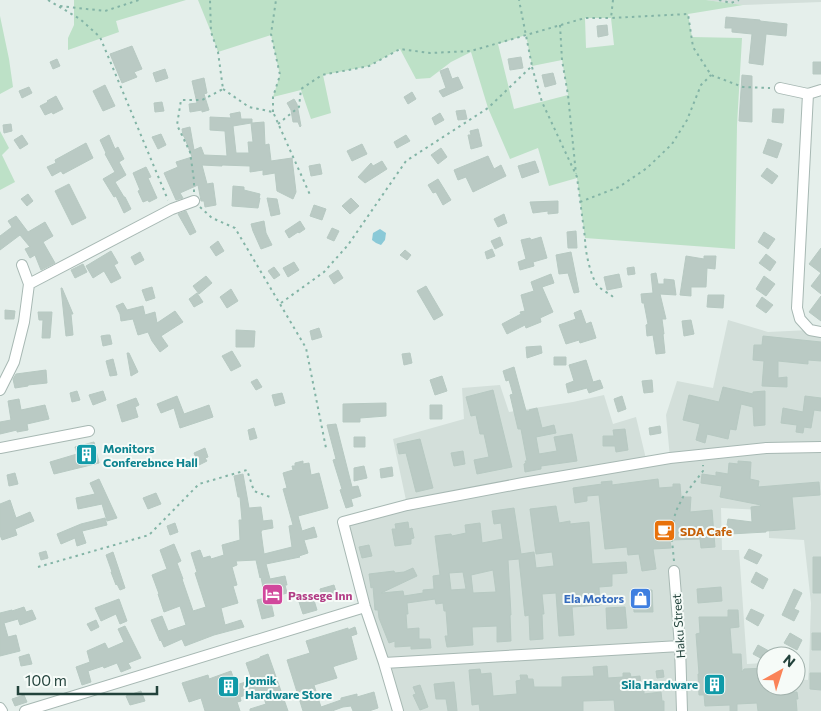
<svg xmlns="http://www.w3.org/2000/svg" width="821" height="711" font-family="Commissioner,sans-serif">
<rect width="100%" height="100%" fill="#e5efeb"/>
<path fill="#d3dfda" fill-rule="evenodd" d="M706,0h115v2l-78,3z
M728,320l40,12 42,-2 11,2v379h-423l-55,-189 64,-17 -14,-66 71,-20 -2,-31 38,-3 9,27 64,-10 31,-7 9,29 23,-7 11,46 23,-5 -4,-43 11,-34 36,7zM721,508l42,2 6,12v16l35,2 7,63 -2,64 -1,13 -12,-1v7h-30v-23l-19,1 -8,-114h-17z"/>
<path fill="#bde1c7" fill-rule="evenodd" d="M74,0h112l-70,21 3,11 -51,18v-12l6,-13z
M198,0h508l37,5 -55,9 4,23 50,1 -5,87 -2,124 -150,-11 -8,-60 -28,8 -11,-38 -28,11 -22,-51 -17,-56 -20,10 -21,16 -14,1 -16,-30 -31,17 -46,9 8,38 -20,6 -10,-29 -28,7 7,-22 -9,-40 -53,17 -7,-20zM585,18h26l3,27 -28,3zM526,35l6,31 30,-6 6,35 -54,14 -16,-65z
M0,16l9,43 4,28 -13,7z
M0,131l9,17 -7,7 13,27 -15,8z"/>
<path fill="#8ac9d7" d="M380,229l6,4 -1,7 -4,5 -5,-2 -4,-3 1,-7z"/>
<path fill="#bacac4" stroke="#b7c9c2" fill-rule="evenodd" d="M726,17l34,3v1l27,3 -1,12 -20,-2 -3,31 -14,-2 3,-29 -20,-2v-4h-7z
M607,25l1,10 -10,2 -1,-11z
M132,46l10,23 -8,3 3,5 -15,6 -12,-29z
M521,57l2,11 -13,2 -2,-11z
M57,59l3,7 -7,3 -3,-7z
M813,62h8v12h-8z
M448,68l4,11 6,-2 5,11 -20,9 -4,-6 7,-3 -6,-17z
M165,69l3,9 -12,4 -3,-9z
M553,73l3,11 -11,3 -3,-12z
M742,75l10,1v46l-13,-1z
M204,78l3,15 -3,1 5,16 -7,2v-2l-12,2 -1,-8 8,-1 -5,-22z
M105,85l10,21 -12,5 -10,-20z
M29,87l3,6 -10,5 -3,-7z
M412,92l4,7 -8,5 -4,-7z
M56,96l7,13 -10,5 -1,-2 -7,3 -5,-9 8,-4 -1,-1z
M294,99l3,5 4,22 -1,1 -2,-5h-5l-2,-12 -4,-7z
M162,102l2,9 -9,1 -1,-9z
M773,109h11l-1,14 -11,-1z
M465,110l2,9 -9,1 -2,-9z
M240,112l1,7h11v4l12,-1 1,23 4,-1 2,17 21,-3 4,34 -3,7 -16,-8 -2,-18 -12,2v-5l-13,2v-6l-28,-1v1l-20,-1 5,19 6,-1 3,22 -11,2 -1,-6h-3l-3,-16 -18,8 3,5 -7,2 -12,-27 14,-6 -2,-5 16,-5 -8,-21h-1l-1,-7 8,-2 4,23 7,-3 3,8 23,1 -2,-25 -15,-1v-13l21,1 -1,-4zM251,123l2,19h-5l1,11h-13l-3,-27z
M440,113l4,7 -9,5 -3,-7z
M11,124l1,7 -8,2 -1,-8z
M478,129l4,17 -11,3 -3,-14h3l-1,-4z
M161,134l5,11 -8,4 -6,-12z
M22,135l6,9 -8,5 -6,-9z
M109,135l6,14 3,-2 6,12 -5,3 7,13 -11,7 9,15h1l6,12 -7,4 -8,-17 -2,1 -11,-18 12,-7 -10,-18 1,-1 -6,-13z
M406,135l4,6 -13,7 -3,-6z
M768,139l14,5 -5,14 -14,-5z
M86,143l7,15 -30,16 -2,-3 -9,5 -5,-9 9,-4 -1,-3z
M362,144l5,10 -15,7 -5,-10z
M441,148l6,9 -9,7 -7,-9z
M488,156l6,13 7,-4 5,11 -33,16 -7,-15 -8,3 -4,-10z
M382,161l5,8 -22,14 -7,-6 13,-14 2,3z
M535,161l4,11 -17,6 -4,-12z
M320,164l2,10 -11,2 -2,-10z
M146,167l5,10 -3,1 9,20 -8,4 -1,-2 -5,2 -5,-11 2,-1 -7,-17z
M767,168l11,8 -6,8 -11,-8z
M438,179l13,21 -8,5 -7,-13 -3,1 -5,-8z
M69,184l17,34 -14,7 -17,-34z
M233,186l11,1v3l16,4 -1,4h1l-2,10 -26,-2z
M28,194l5,7 -6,5 -6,-7z
M267,198l10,1 3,15 -9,2z
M351,198l8,8 -9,8 -8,-8z
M558,201v12l-10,1v-3l-15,2 -3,-11z
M314,205l12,4 -4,11 -12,-4z
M186,211l10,21 -6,3 -12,-21z
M504,214l3,9 -9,4 -4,-8z
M16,216l12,16 17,-10 8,14 -10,6 12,21 -14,7 -6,-15 -5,3 -5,-9 5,-2 -10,-12 -20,15v-14l12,-9 -4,-6z
M264,221l2,12 6,12 -11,4 -8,-18 -2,-7z
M300,221l5,8 -6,4 -1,-1 -9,6 -4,-7z
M332,228l7,3 -5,10 -7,-3z
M576,231l1,17h-9l-1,-16z
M764,232l11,7 -7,10 -10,-7z
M500,237l3,8 -8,4 -4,-8z
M541,237l6,21 -14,4 1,4 -14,4 -2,-8 8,-3 -5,-19 9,-2 1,2z
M218,241l6,10 -8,5 -6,-9z
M821,248v25l-12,-9z
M492,249l3,7 -8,3 -2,-7z
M405,250l6,5 -4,5 -7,-5z
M111,251l7,12 -4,2 7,13 -10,5 -7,-12 -11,7 -7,-12z
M140,252l4,8 -9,5 -4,-8z
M571,252l8,40 -5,1 -6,-20 -9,1 -3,-19z
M766,254l10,8 -6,9 -11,-8z
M686,256l18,3v-3h12l-1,13 -8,-1 -1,19h-15v9l-11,-1z
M294,262l5,8 -11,7 -5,-9z
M83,264l4,8 -12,6 -4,-8z
M274,267l6,8 -6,4 -6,-8z
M634,267l1,7 -7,1 -1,-7z
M338,270l5,8 -9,6 -5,-8z
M656,273l2,11h6v-5l10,1 2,15 -16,-1 6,25h-4l2,15h-1l2,19 -9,1 -3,-19 -6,1 -1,-11 2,-1 -4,-21h-2l-1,-9 12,-1 -2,-19z
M821,273v21l-10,-8z
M551,274l3,9 -12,4 11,25 -13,6 1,4 -15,6 -1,-3 -18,9 -5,-10 19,-10 -1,-2 5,-1 -4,-16 13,-4 -3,-9z
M619,274l3,13 -15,3 -3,-13z
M206,276l6,7 -13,11 -6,-8z
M764,276l11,8 -9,12 -10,-7z
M426,286l17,29 -9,5 -17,-29z
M152,287l3,11 -9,3 -4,-11z
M61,288h1l11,26h-2l2,21 -7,1z
M231,289l7,12 -11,7 -7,-11z
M197,293l6,9 -9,5 -5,-8z
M708,295h16l-1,13 -16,-1z
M821,296v25l-12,-9z
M762,297l11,8 -7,8 -10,-7z
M123,303l4,7 16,-4 2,9 10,-3 2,11 18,-12 8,11 -22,14 7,10 -8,6 -8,-11 -4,-9 -10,3 -5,-16 -12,2 -1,-7 -4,-8z
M5,310l10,1 -1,8h-9z
M581,310l5,14 5,-2 5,16 -16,5 -1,-3 -13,4 -7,-19 17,-6 -2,-6z
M38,312h14l-2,26h-8l1,-18h-4z
M691,320l3,14 -10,2 -2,-15z
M319,328l3,9 -10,3 -2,-9z
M236,330l19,1 -1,16h-18z
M107,335h3l2,9 -9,2 -2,-10z
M763,336l58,6v19l-13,-1v4l-30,-3v17l9,-1v10l-25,-1 2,-25 -11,-1 1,-15h8z
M541,346l1,7 -15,5 -1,-11z
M232,351l9,15 -10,5 -9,-15z
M127,353h2l9,19 -7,4z
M410,353l2,10 -8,2 -2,-11z
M554,357h12v8h-12z
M113,359l4,16 -7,1 -4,-15z
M586,360l7,22 7,-2 3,8 -14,5 -2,-5 -19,5 -2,-9 8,-3 -5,-16z
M514,367l12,44h2l1,1v-2l8,-2 5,20 12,-3 2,8 -20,4 3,17 18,-3 -3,-14 18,-3 5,27 -36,5v3l-16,3 -1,-8 2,-1 -1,-2h2l-6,-32h-3l-8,-34 3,-1 -4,-14 -3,1 -3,-10z
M46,370l1,13 -19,2v1l-13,2 -2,-9 3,-5z
M442,376l5,15 -12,4 -5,-15z
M257,379l5,8 -6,3 -5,-8z
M652,380l1,12 -9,1 -2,-12z
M723,387l30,7v-2l12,-1v34l-11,1 -1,-19 -12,-3 -5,26 -6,-1 -2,10 -21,-5 -2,9 -9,-3 4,-16 -17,-4 6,-25 30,7z
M493,390l19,77 -35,7 -3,-14 15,-3 -5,-23h-4l-4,-19 -5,1 -5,-19z
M77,391l3,9 -8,2 -2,-9z
M103,391l3,9 -13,5 -4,-10z
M282,393l3,10 -10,3 -3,-11z
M177,396l7,18 25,-9 4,12 -33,11 -6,-20 -13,5 -4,-9z
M622,396l4,13 -8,3 -4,-13z
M805,396l16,2v13l-7,-1 -3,18 -7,-1 -1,6 -7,-1 1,-7 -16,-2 2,-15 20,4z
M136,398l3,7 -4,2 3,10 -16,5 -5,-17z
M19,399l2,11 24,-5 4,14 -22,5 1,6 -11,2v-2l-17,4v-12l11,-2 -3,-19z
M386,403v13l-26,2v4h-17v-18z
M430,405h12v14h-12z
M336,424l16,63 6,-1 3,10 -10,3 2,7 -7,2 -6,-18 2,-1 -9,-29 3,-1 -9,-34z
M660,426l1,7 -11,2 -1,-7z
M254,428l3,10 -7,2 -2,-10z
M625,429l3,21 -12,2 -1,-6h-12v-10h11l-1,-6z
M354,437h11v10h-11z
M420,439l13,49 -17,4 -10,-39 -7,1 -2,-10z
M94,442l5,21 -45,11 -4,-12 27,-8 -2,-7z
M205,448l3,9 -3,1 2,3 -8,4 -5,-12z
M463,451l2,13 -11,2 -3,-13z
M303,461v3l6,-1 2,12 8,-2 9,35 -30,8 4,15 12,-4 3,10 -13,3 4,13 -9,3 1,1 -34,7 4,15 15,-3 2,9h-2l2,8 -17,5 4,18 -12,3 -5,-19 8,-2 -4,-21 -1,1 -4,-18 -20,1 1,4 -5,2 5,18 -4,1 5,17 -17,5 4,17 16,-5 3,7 -30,8 -29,11 -3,-7 -18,8 -3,-7 -1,1 -9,-21 11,-4 6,15 18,-6 -6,-19 -16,6 -6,-18h1l-7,-19 15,-6 -7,-19 14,-6 7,17 -4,2 6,16h-1l11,32 13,-4 -11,-34 2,-1 -6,-19 9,-3 3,8 7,-2 1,3 13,-4 -2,-10 18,-5 -1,-20h3l-2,-23h-2l-4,-21 9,-2 6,34 12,-1 2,14 9,-1 1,8 -11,2 -1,2 3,22 28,-7 -3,-21 4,-1 -10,-36 4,-1 -4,-15 10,-3 -1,-4h3v-3z
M738,461l13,1 -1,17 9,2 -1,6 61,-5 1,13 -28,2 3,32 -29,2v1l-36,2 1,-3h-5l2,-12 24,3 -1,-15 9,-1 1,-1 -41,-8 2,-11 -21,-3 1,-9 14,2v-4l12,2 1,-11 9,1z
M364,466l3,12 -13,3v-13z
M392,467l1,9 -12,2 -1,-9z
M15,473l3,11 -9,2 -2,-11z
M99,479l18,39 -10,3 -5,-17 -24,5 -2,-11 19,-4 -5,-11z
M658,479l1,9 14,-1v-3h7l1,13h10l-1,15 22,-2 3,37 -14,1 -1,-9 -30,1 1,8 -18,1 3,20 -14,2 -3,-17 -11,1 -1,-8 -22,2 -6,-54 -12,1v5l-12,2 -2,-15 29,-4 -1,-2 11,-1v4z
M156,493l5,11 -13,5 -5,-11z
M10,500l6,18 14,-6 4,9 -19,8 2,6 -15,5 -2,-5v-31z
M556,506l3,17 11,-2v3l19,-2 3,42 34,-2 1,11 -15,1v12l-13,1 1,18 -28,2 2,28 -15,1 -3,-43 -14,1 2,20h-2l1,25 -13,1 -1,-25 -4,1 -6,-57 -11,1 3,55h-1l1,26 -14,1v-16l-25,1 1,18 -26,2 -2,-11h3l-2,-25h-2l-1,-8 -7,1 -1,-5 -28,4 1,11h-2l1,15 12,-1v11h11l1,9 -20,1v-3l-16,1v-6l-6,2 -10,-25 -1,-8h-3l-2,-23 -2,1 -2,-14 25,-3 1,2 9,-1 9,-4 4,8 -36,17 22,-2 1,5 19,-3v-3l11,-1 -1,-13 7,-1 -5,-39 16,-2 1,2 14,-3 -1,-8 15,-2 2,20 21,-4 -2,-16 -7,1 -2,-13 22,-3 7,46 13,-2 2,16 18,-2 -2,-14 -16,2 -6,-45zM493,570l3,22 -23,1 -2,-18zM463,572l3,17 -15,1 -2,-17z
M105,518l2,7 -25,6 4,12 -9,3 -2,-8 -14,6 -4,-10 24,-10z
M408,522l1,7 3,-1 2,10 -3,1v5l-16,2 -3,-17h4l-1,-5z
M175,523l3,9 -8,3 -3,-9z
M369,545l3,11 -10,2 -3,-11z
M749,549l13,6 -5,9 -13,-6z
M46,551l2,7 -7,2 -2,-7z
M113,552l12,36 -5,2 -3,-6 -1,1 -5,-13h1l-6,-17z
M813,557h8v36h-8z
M756,572l12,7 -5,10 -12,-7z
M334,585l3,10 -14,5 -3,-11z
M721,587l1,14 -24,2 -1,-14z
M794,589l8,4 -8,16 5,2 -5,10 -12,-6z
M652,590l1,22h-19l-1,-21z
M313,597l4,13 -14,4 -4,-12z
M119,599l8,22 -7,3 -4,-10 -15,7 -6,-13z
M24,607l2,5 6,-2 4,9 -16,6 -2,-6 -14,4 4,14 8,-2 4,16 -20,5v-43l12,-3v1z
M625,607l2,21 -20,1 -1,-21z
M751,609l13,6 -6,11 -12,-7z
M728,610h10l1,17 -9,1 2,26h9l1,18 2,-3 22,-1v18h9v7l22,-1 1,7h-2l1,12h-39l-1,-8 -20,1v7h-7v-6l-25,1 -1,-11h-5l-1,-21h1l-3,-40 4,-1 -1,-16h29z
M96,620l3,7 -8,4 -4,-7z
M125,626l16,32 -13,5 3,5 -10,4 -4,-9 -13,5 -1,-2 -15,5 3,11 -9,3 -6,-18 14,-5 -3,-11 18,-8 3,6 16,-7 -6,-13z
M355,627l2,7 -6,2 6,23 -22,7 -2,1 4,11 -23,7 7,22 20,-7v-2l16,-4v3l17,-5 4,16 -9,3h-16l-2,-5 -8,1 -11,4h-29l-16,-51 23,-7 -4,-12 42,-13v2z
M790,633l12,7 -5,10 -13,-7z
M812,633h9v17h-9z
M758,645l11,6 -5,9 -11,-6z
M29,654l3,10 -11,2 -2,-9z
M268,654l20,57h-38v-2l16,-5 -5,-14 -21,7 1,4 -4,1 3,9h-35l-4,-13 -12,4 -7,-19 26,-8 1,4 22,-8 5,14 16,-5 -6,-17 14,-5v-1z
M607,666l1,12 15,-1v-4h7l1,4 9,-1 1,9h3v9l17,-2 1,9h2v10h-49l-1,-11 -31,1v10h-103l-1,-7 -7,1 -3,-35 11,-1 1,5 10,-1 2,23 24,-2 -1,-13 5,-1 -1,-5h7l1,4h5l1,8h28v-10l32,-1 -1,-9z
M663,670l1,7 -7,1 -1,-7z
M810,673h11v17l-11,-1z
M454,682l3,29h-9l-2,-12h-10l-2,-15z
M420,685l8,22 -8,3 -7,-15 3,-1 -3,-7z
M141,691l4,10 -15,4 -4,-9z
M24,695l3,7 -12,4 -3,-7z"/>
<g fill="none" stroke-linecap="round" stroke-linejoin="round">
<defs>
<path id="street" d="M780,88l28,6 13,-4
M808,94l-11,214 3,11 10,11 11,2
M29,284l143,-75 22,-8
M0,390l14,-28 10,-40 5,-38 -7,-19
M0,448l89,-17
M674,571l6,75 2,65
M384,663l296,-17
M0,708l2,3
M25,711l340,-104
M398,711l-14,-48 -19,-56 -22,-85 64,-17 116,-22 147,-25 96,-10 55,-1"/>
</defs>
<use href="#street" stroke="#a7b8b3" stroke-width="12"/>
<path stroke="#83b4a6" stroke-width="2" stroke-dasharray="2.5 4" stroke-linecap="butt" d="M48,0l32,19 20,18 68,163
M613,0l-2,18 77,-4 5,33 18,28 32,12 27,1
M719,0l12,3 8,-3
M60,6l45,5 34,-11
M560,25l2,35 6,35 8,79
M532,67l10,35 35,75 8,61c0,13 5,36 12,47 4,5 12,8 16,12
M223,89l26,18 24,5 38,85
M273,112v-15l7,-22 -9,-41 5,-34
M278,124l21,-17 2,-18 21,-14 47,-9 31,-17 30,4 41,-2 114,-33h26
M194,192v-12l-4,-28 -13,-27 4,-25h21l21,-11 -5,-37 -7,-20 -1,-32
M580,202l39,-15 28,-19 25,-24 15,-24 14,-35 10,-10
M200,207l12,11 23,10 71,120 20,100
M281,303l43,-31 24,-27 58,-84 82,-53 44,-42 -13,-66
M674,561l-3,-31 5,-19 7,-14 20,-26v-6
M38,567l111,-32 50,-51 48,-14 7,21 16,6"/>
<use href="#street" stroke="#fff" stroke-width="10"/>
</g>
<defs>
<symbol id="building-square" viewBox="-11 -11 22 22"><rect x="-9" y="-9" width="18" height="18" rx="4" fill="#0f9aa8" stroke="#f6fbf8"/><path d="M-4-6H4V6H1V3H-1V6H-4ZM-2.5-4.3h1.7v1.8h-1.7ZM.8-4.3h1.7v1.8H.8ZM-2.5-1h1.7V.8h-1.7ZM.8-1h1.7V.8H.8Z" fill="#fff"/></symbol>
<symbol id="cafe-square" viewBox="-11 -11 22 22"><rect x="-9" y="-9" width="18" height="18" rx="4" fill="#e8710a" stroke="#f6fbf8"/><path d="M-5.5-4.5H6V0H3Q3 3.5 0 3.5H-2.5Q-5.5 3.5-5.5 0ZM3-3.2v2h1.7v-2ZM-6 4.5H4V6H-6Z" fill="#fff"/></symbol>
<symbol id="hotel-square" viewBox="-11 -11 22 22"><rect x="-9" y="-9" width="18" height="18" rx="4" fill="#d1479c" stroke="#f6fbf8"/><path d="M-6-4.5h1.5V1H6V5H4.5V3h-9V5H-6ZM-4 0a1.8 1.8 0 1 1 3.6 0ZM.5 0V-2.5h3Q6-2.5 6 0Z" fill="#fff"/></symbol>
<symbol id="shop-square" viewBox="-11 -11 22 22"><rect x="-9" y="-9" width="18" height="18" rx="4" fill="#3f7fe0" stroke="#f6fbf8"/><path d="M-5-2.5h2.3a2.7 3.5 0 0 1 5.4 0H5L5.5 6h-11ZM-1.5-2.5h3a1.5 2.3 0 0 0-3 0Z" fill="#fff"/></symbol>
</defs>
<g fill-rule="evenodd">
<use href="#building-square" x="74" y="442" width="25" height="25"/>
<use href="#cafe-square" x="652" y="518" width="25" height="25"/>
<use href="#hotel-square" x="260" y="582" width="25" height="25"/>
<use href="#shop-square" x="628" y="586" width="25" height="25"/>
<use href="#building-square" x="702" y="672" width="25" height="25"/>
<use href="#building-square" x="216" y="674" width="25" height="25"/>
</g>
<g text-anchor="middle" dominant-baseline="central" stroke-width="4" stroke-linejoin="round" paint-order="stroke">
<g font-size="12" font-weight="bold" fill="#0d838f" stroke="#f6fbf8" text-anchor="start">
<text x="103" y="448">Monitors<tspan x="103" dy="14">Conferebnce Hall</tspan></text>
<text x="245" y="680">Jomik<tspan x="245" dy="14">Hardware Store</tspan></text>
<text x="698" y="684" text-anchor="end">Sila Hardware</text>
</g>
<g font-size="12" font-weight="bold" fill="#c56008" stroke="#f6fbf8" text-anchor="start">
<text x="680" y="531">SDA Cafe</text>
</g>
<g font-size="12" font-weight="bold" fill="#b23c85" stroke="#f6fbf8" text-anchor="start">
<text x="288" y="595">Passege Inn</text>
</g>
<g font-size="12" font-weight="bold" fill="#366cbe" stroke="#f6fbf8" text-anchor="end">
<text x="624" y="598">Ela Motors</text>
</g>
<g font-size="12" fill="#22423b" stroke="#f6fbf8">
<text transform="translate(678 626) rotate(-94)">Haku Street</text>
</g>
</g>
<g transform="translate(781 671) rotate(39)"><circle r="24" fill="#f6fbf8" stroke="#a1b1ac"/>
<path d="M0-4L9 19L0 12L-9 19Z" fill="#fa8358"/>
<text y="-8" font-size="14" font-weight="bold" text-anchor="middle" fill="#22423b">N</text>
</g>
<path d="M18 686v8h139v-8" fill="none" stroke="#22423b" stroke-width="2.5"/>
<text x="25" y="686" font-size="15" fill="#22423b" stroke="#f6fbf8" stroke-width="4" paint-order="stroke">100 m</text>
</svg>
